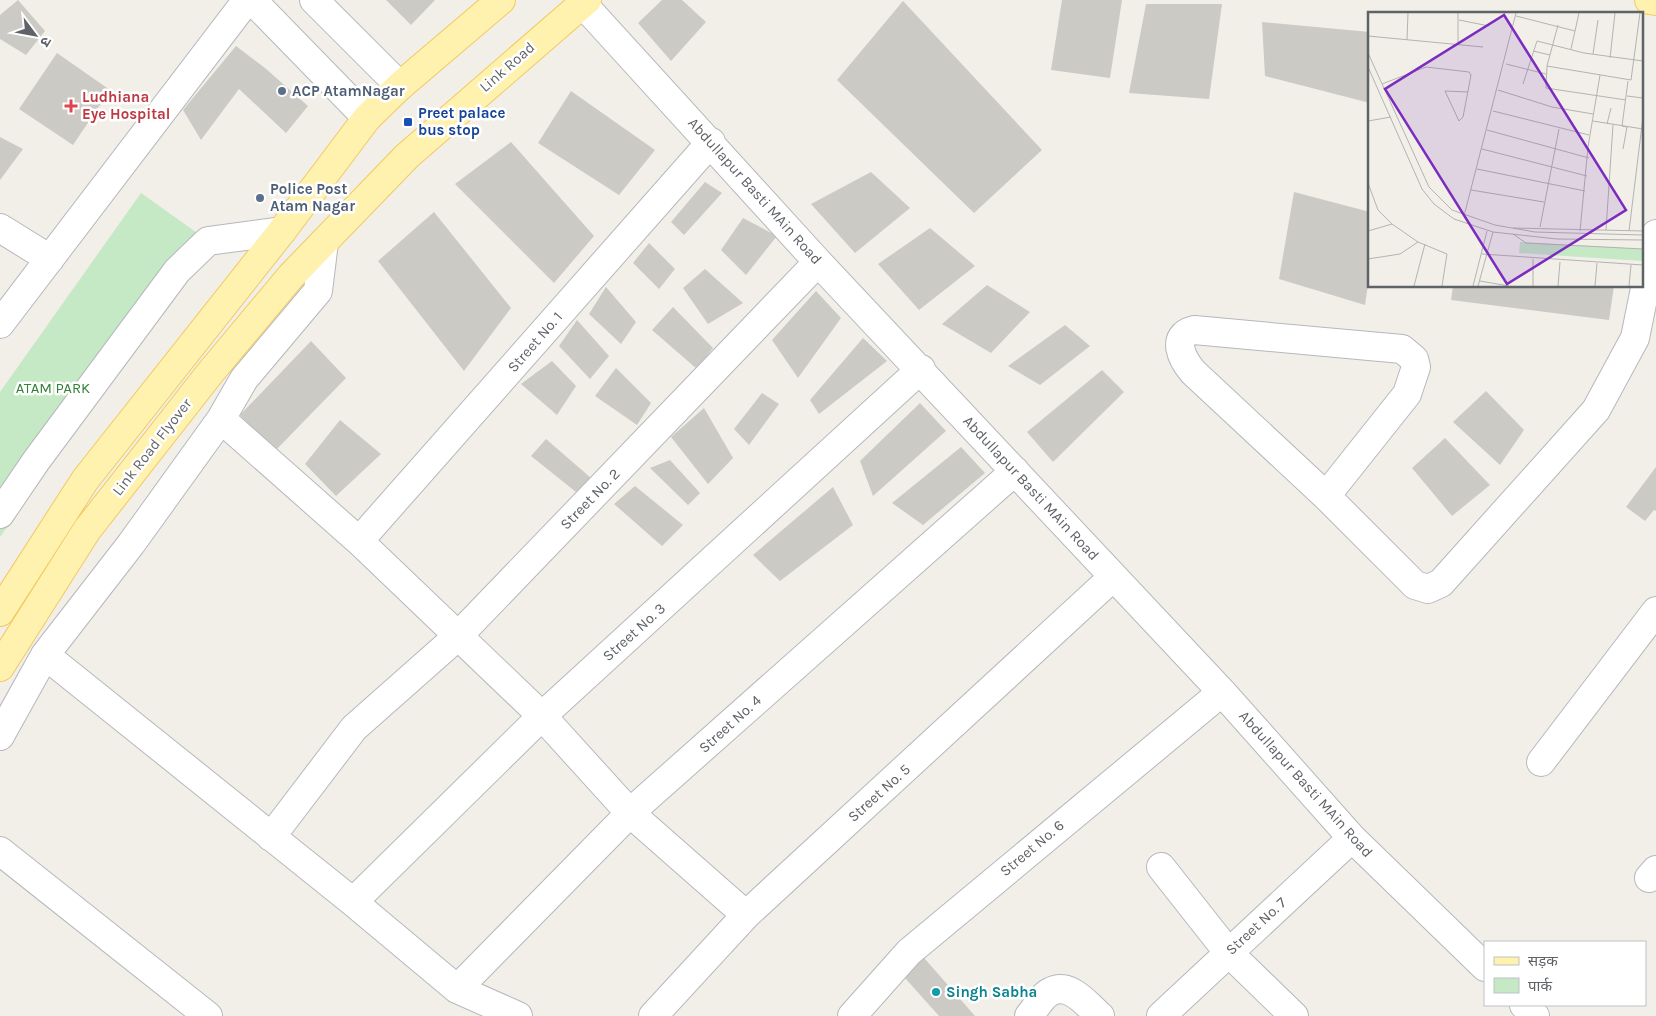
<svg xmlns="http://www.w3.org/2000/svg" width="1656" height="1016" font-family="Karla,'Noto Sans Devanagari',sans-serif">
<rect width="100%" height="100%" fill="#f1efe8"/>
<path fill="#c5e8c5" d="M141,193l66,47 -207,297v-145z"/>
<path fill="#cccac5" d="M18,0l27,31 -19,24 -26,-16v-24z
M386,0h49l-24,25z
M662,0h20l24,22 -35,39 -33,-38z
M1062,0h60l-12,78 -59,-8z
M903,1l139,149 -68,63 -137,-133z
M1146,4h76l-13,95 -80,-6z
M1262,22l108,10v71l-105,-27z
M236,46l29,22 43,38 -22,27 -47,-44 -38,51 -18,-30z
M57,53l53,37 -37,55 -54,-36z
M571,91l84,59 -36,45 -81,-52z
M0,137l23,12 -23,31z
M511,142l83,94 -40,47 -99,-99z
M871,172l39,36 -55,45 -44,-49z
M705,182l17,11 -38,42 -13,-13z
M1294,192l76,20v59l-5,34 -86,-26z
M434,212l77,96 -47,63 -86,-110z
M743,218l34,18 -31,39 -25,-25z
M930,228l45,38 -56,44 -41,-46z
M649,243l26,26 -16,20 -26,-26z
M705,269l38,34 -35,21 -25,-36z
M987,285l43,27 -39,41 -49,-29z
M1453,286h161l-5,34 -158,-20z
M606,287l30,35 -15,22 -32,-30z
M816,291l25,27 -43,60 -26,-38z
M673,307l40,41 -16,21 -45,-39z
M577,320l32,36 -19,23 -31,-33z
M1065,325l25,21 -50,39 -32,-19z
M863,338l24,23 -68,53 -9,-14z
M311,341l35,37 -72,74 -34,-37z
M552,361l24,25 -19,29 -36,-31z
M616,368l35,35 -14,22 -42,-29z
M1102,370l22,22 -71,70 -26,-30z
M1486,391l38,39 -24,35 -47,-43z
M762,393l17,11 -30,41 -15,-16z
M920,403l26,28 -73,65 -13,-35z
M704,408l29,50 -25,26 -37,-47z
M340,420l41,34 -45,42 -31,-32z
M1445,438l45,47 -38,31 -40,-48z
M546,439l45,39 -15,14 -45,-36z
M961,447l24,26 -62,52 -31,-22z
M670,460l30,33 -12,12 -38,-37z
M1656,467v44l-2,-1 -9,11 -19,-14z
M635,486l48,39 -21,21 -48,-42z
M833,487l20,38 -73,56 -27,-26z
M918,951l57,65h-36l-42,-47z"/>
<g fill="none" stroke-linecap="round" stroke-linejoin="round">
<defs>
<path id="minor" d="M252,0l115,118
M314,0l86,86
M582,3l236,259 404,430 130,146 133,129
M0,228l50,31
M0,324l247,-324
M221,419l138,122 183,175 88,97 116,102
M1326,496l81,-102 9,-27 -2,-8 -12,-10 -208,-19c-24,6 -12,29 -1,42l133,124 89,89 13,4 13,-6 155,-173 39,-72 21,-104
M0,514l36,-53 141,-190 31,-30 74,-10
M359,541l352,-399
M45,655l308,247 104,87 61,27
M0,736l45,-81 86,-111 90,-125 23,-40 74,-88 6,-49
M1541,762l115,-151
M271,837l83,-109 104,-92 360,-374
M0,851l208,165
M1161,867l67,85 66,64
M1649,878l7,-8
M353,902l189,-186 379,-347
M457,989l177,-180 381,-338
M1524,1005l11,11
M653,1016l93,-101 367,-338
M852,1016l57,-64 313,-260
M1029,1016c6,-7 13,-20 21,-24 20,-11 37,13 50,24
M1161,1016l191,-178"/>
<path id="major" d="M1649,0l7,1
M0,612l85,-132 197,-249 85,-113 33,-32 101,-86
M0,667l87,-137 123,-157 81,-97 116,-120 180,-156"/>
</defs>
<use href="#minor" stroke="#b5b8bc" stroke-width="30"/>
<use href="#major" stroke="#f2c960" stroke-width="30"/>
<use href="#minor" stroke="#fff" stroke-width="28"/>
<use href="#major" stroke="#fff2af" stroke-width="28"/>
</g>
<g fill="#5c6f8a" stroke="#fff" stroke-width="2">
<circle cx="282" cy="91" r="5"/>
<circle cx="260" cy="198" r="5"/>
</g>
<path fill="#e0444e" stroke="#fff" stroke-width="2" d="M68.5 98.5h5v5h5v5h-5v5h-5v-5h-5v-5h5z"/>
<rect fill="#1a4fb4" stroke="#fff" stroke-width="2" x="403" y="117" width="10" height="10" rx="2.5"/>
<circle fill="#0f9aa8" stroke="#fff" stroke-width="2" cx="936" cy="992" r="5"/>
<g text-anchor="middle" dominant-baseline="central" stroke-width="5" stroke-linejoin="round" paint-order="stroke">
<g font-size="15" fill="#5f6368" stroke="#fff">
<text transform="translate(507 67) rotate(-41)">Link Road</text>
<text transform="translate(755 191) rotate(48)">Abdullapur Basti MAin Road</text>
<text transform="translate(535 342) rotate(-49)">Street No. 1</text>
<text transform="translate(152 447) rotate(-52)">Link Road Flyover</text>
<text transform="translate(1031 488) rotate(47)">Abdullapur Basti MAin Road</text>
<text transform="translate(590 499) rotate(-46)">Street No. 2</text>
<text transform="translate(634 632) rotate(-42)">Street No. 3</text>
<text transform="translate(730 724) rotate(-42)">Street No. 4</text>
<text transform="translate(1306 784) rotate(48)">Abdullapur Basti MAin Road</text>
<text transform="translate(879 793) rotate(-42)">Street No. 5</text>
<text transform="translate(1032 848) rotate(-40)">Street No. 6</text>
<text transform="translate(1256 926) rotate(-43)">Street No. 7</text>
</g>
<g font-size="15" font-weight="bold" fill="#4e5e75" stroke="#fff" text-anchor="start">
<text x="292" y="91">ACP AtamNagar</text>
<text x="270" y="189">Police Post<tspan x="270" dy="17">Atam Nagar</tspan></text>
</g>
<g font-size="15" font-weight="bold" fill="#be3a42" stroke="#fff" text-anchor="start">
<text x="82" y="97">Ludhiana<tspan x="82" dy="17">Eye Hospital</tspan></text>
</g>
<g font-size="15" font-weight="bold" fill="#164399" stroke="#fff" text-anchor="start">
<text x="418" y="113">Preet palace<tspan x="418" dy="17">bus stop</tspan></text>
</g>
<g font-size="15" fill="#348238" stroke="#fff">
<text x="53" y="388">ATAM PARK</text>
</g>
<g font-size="15" font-weight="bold" fill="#0d838f" stroke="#fff" text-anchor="start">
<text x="946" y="992">Singh Sabha</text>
</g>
</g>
<g transform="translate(1368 12)">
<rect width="275" height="275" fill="#f1efe8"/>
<path d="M152,230l123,7v12l-124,-8z" fill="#c5e8c5"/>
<path fill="none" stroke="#b3b3b1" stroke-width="1" d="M148,4l59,15M91,8l30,6M190,13l-11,41 -1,22 80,12M0,24l115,11M39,28l1,-27M90,33v-32M203,37l8,-36M165,39l17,4M0,41l61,134 23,23 43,15 40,7 108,3M225,42l5,-34M242,46l5,-45M138,52l40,10M179,54l84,14 9,-67M0,55l54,122 12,15 20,15 39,13 64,7 86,1M14,72l44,-17 43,5 2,3 -8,42 -4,4 -14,-30 23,1M155,72l14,-43 47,12 59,8M130,78l54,17 41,7M259,84l16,2M125,99l96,24M0,109l23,-4M225,109l50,8M239,112l4,-16M119,118l102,28M114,137l105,27M255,137l4,-22 -5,-1 6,-45M109,157l108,22M0,171l10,27 14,14 26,18 29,12 -5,32M103,178l73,12M96,204l52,-203M172,215l19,-98M145,216l130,3M238,218l7,-105M0,219l24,-7M212,219l8,-84 12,-72M261,219l14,-114M145,222l13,9 117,6M114,242l161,11M0,247l32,-5 18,-12M112,269l29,5M46,274l11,-42M105,274l14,-55M110,274l15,-54M165,274v-27M190,274l2,-24M227,274l2,-23M261,274l2,-21"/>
<path fill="#7b2cbf" fill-opacity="0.15" stroke="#7b2cbf" stroke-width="2.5" d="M136,3l122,195 -119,74 -122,-195z"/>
<rect width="275" height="275" fill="none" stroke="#5f6368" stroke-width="2.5"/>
</g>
<rect x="1484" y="941" width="162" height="65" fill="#ffffff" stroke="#bfc1c3"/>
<rect x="1494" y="957" width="25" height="8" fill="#fff2af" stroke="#bfc1c3"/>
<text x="1528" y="966" font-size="15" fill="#5f6368">सड़क</text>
<rect x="1494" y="978" width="25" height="15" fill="#c5e8c5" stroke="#bfc1c3"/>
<text x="1528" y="991" font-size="15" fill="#5f6368">पार्क</text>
<g transform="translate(35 35) rotate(122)" stroke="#ffffff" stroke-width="4" paint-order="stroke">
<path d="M0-4L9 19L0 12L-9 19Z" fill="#5f6368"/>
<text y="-8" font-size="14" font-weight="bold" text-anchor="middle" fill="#5f6368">उ</text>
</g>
</svg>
